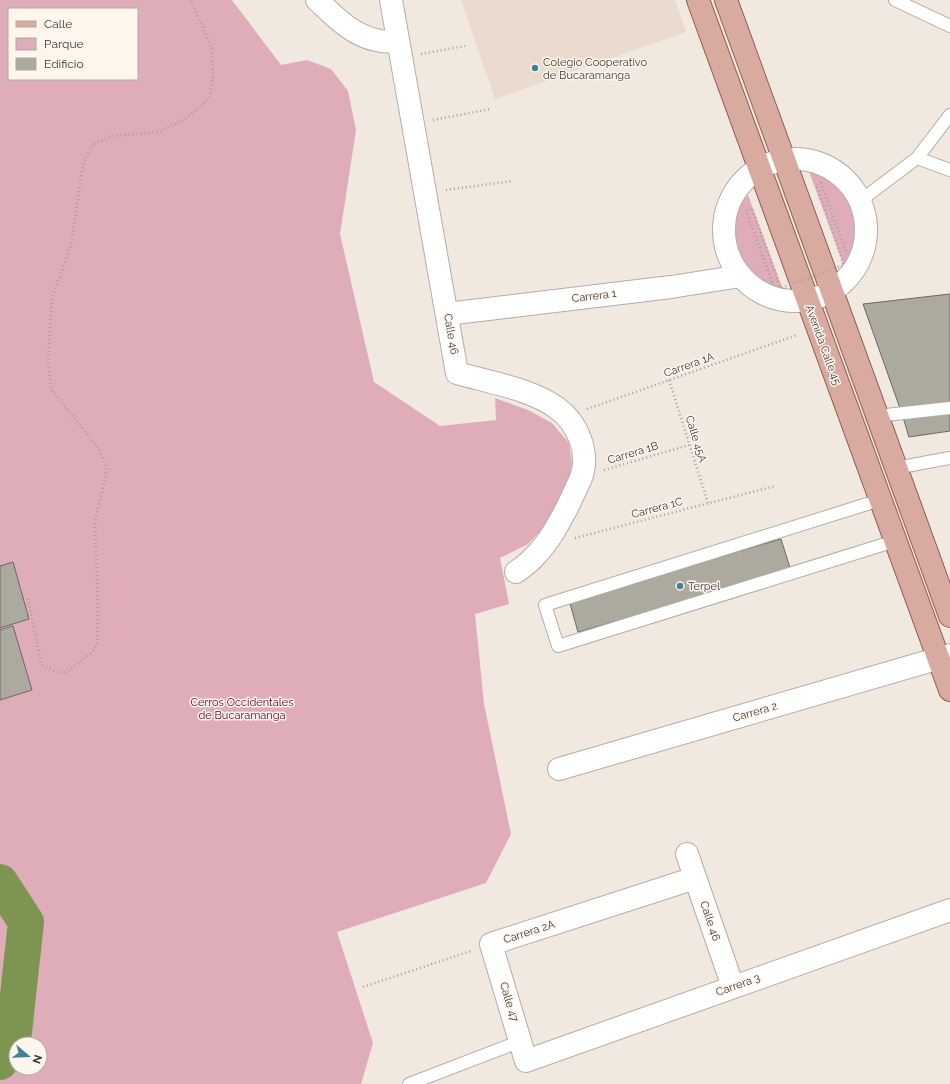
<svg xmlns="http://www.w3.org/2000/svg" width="950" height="1084" font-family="Raleway,sans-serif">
<rect width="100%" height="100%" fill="#f1e8e0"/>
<path fill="#eadbce" d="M461,0h214l11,32 -191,67z"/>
<path fill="#deadb9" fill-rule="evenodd" d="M0,0h232l49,65 26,-5 24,9 17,22 8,39 -16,104 34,148 66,44 56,-6 -1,-22 33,12 24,13 17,20 3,21 -5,25 -20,35 -19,20 -28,14 9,46 -34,10 9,90 27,130 -25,49 -149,49 36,111 -12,41h-361zM9,9h128v70h-128zM16,1044h24v24h-24z
M809,171c6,2 14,4 20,8 23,15 36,39 30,66 -2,9 -9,17 -14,24z
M748,195l36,98 -9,-3 -18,-9 -14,-16 -9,-21 1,-27 4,-12z"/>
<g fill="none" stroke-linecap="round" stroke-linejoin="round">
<path stroke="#7e9551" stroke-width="36" d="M0,882l26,40 -12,110 -14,30"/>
</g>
<path fill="#aca99f" stroke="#6c6960" d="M950,294v137l-41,6 -7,-23 -39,-110z
M781,539l10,32 -213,61 -9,-32z
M13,562l16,57 -29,9v-62z
M13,626l19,64 -32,10v-70z"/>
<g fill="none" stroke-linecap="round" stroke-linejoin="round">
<defs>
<path id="service" d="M895,0l55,26
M917,158l33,-43
M860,201l57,-43 33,12
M877,416l73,-8
M896,468l54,-10
M880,500l-335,105 13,41 337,-105
M409,1084l112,-43"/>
<path id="minor" d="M317,0c17,16 35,35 59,40 7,2 15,2 22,2
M391,0l66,373c31,9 74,16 100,35 21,15 33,45 24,70 -4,9 -9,19 -13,28 -9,17 -19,36 -33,50 -5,6 -12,11 -19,16
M724 230a71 71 0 1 1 142 0a71 71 0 1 1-142 0Z
M447,314l224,-27 70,-11
M559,769l391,-114
M687,854l46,133
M695,878l-204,66 35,117 424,-151"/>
<path id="primary" d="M698,0l252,690
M726,0l224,616"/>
</defs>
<use href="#service" stroke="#b5ada5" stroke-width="14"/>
<use href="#minor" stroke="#b5ada5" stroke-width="24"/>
<use href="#primary" stroke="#925d51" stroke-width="24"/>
<path stroke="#a69f99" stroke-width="2.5" stroke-dasharray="1 3" stroke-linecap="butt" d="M421,54l44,-8
M433,120l58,-11
M446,190l66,-9
M772,282l7,-3
M669,380l39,123
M587,409l210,-74
M604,470l85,-25
M575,538l200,-52
M28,599l13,65 11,6 7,3 8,-1 25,-20 5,-8 1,-31 -3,-91 12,-53 -8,-20 -48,-60 -3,-27 4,-65 19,-51 12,-82 9,-19 19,-9 47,-4 24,-11 21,-16 7,-12 3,-16 -1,-28 -21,-49
M363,987l108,-36"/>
<use href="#service" stroke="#fff" stroke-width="12"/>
<use href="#minor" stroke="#fff" stroke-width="22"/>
<use href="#primary" stroke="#d9aaa0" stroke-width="22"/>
<path stroke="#a69f99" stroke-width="2.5" stroke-dasharray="1 3" stroke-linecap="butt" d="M772,282l-26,-71 6,-3 29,80 63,-23 -28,-80 5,-2 26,71"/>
</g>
<g fill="#3f8293" stroke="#fef5ed" stroke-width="1.5">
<circle cx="535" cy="68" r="4"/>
<circle cx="680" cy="586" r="4"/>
</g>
<g text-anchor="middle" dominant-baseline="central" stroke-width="3" stroke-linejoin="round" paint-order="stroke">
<g font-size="11" fill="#3d3936" stroke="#fef5ed" text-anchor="start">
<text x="543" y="62">Colegio Cooperativo<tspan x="543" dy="13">de Bucaramanga</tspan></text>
<text x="688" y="586">Terpel</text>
</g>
<g font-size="11" fill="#3d3936" stroke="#fef5ed">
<text transform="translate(594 296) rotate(-7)">Carrera 1</text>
<text transform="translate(451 334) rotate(80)">Calle 46</text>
<text transform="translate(823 345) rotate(70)">Avenida Calle 45</text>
<text transform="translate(689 365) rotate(-20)">Carrera 1A</text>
<text transform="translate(696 439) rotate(73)">Calle 45A</text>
<text transform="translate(633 453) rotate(-17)">Carrera 1B</text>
<text transform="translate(657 508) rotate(-15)">Carrera 1C</text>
<text transform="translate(755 712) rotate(-16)">Carrera 2</text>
<text transform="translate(710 921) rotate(71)">Calle 46</text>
<text transform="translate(529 932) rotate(-18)">Carrera 2A</text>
<text transform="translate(738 985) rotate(-20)">Carrera 3</text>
<text transform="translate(509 1002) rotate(73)">Calle 47</text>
</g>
<g font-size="11" fill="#60012d" stroke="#fef5ed">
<text x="242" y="702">Cerros Occidentales<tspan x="242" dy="13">de Bucaramanga</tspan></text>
</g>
</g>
<rect x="8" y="8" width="130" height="72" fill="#fef5ed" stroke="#b1aaa4"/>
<rect x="16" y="21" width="20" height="6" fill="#d9aaa0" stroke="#b1aaa4"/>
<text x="44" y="28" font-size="12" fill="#3d3936">Calle</text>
<rect x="16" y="38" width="20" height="12" fill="#deadb9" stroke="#b1aaa4"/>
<text x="44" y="48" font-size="12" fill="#3d3936">Parque</text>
<rect x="16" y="58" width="20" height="12" fill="#aca99f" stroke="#b1aaa4"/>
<text x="44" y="68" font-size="12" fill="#3d3936">Edificio</text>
<g transform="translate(28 1056) rotate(109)"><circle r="19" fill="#fef5ed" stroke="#b1aaa4"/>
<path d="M0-3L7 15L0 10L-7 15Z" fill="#3f8293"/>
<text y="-6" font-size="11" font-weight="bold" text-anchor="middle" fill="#3d3936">N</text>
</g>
</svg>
